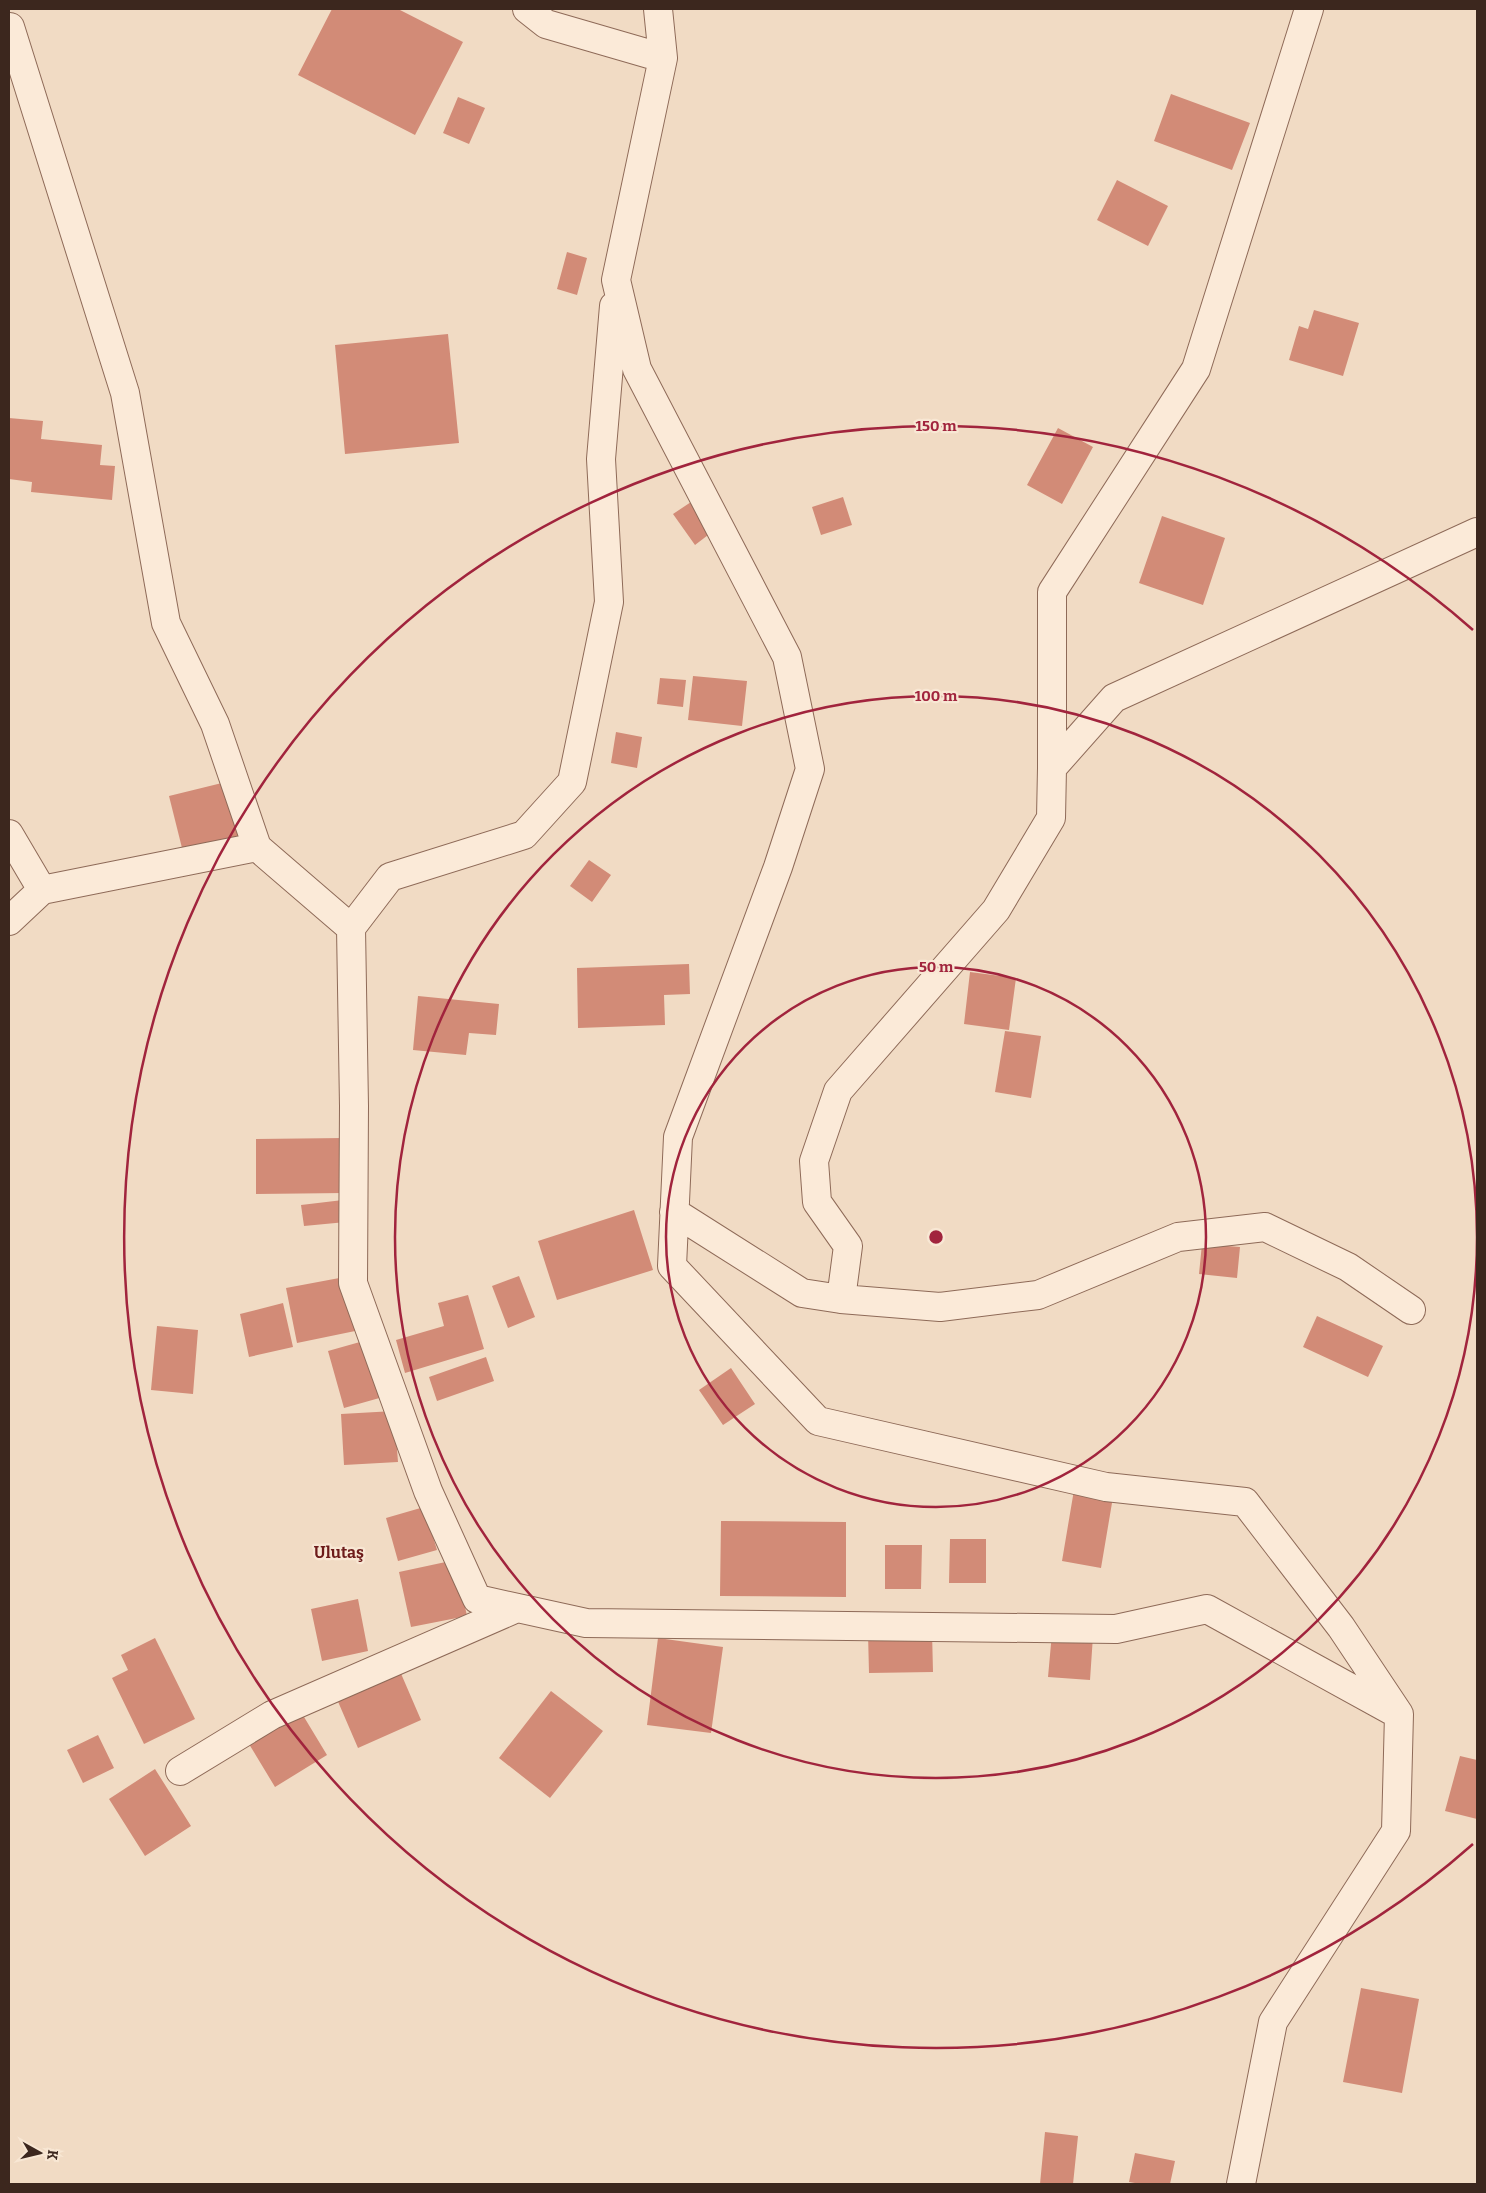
<svg xmlns="http://www.w3.org/2000/svg" width="1486" height="2193" font-family="Bitter,serif">
<rect width="100%" height="100%" fill="#f1dbc4"/>
<path fill="#d28b77" d="M332,9h66l65,33 -48,93 -117,-60z
M1171,94l79,29 -18,47 -78,-29z
M458,97l27,11 -16,36 -26,-11z
M1117,180l51,26 -20,40 -51,-26z
M567,252l20,6 -10,37 -20,-6z
M1314,310l45,13 -16,53 -54,-16 10,-34 9,3z
M448,334l11,109 -114,11 -10,-109z
M9,418l34,3 -2,18 61,6 -2,20 15,1 -3,34 -81,-8 1,-10 -23,-3z
M1058,428l35,19 -31,57 -35,-19z
M843,497l9,28 -31,10 -9,-28z
M691,502l21,30 -17,13 -22,-31z
M1162,516l63,22 -22,67 -64,-22z
M693,676l54,5 -5,45 -54,-6z
M660,678l26,2 -3,27 -26,-3z
M616,732l26,5 -5,31 -26,-5z
M226,782l14,56 -57,14 -14,-56z
M589,860l22,15 -19,27 -22,-16z
M689,964l1,30 -26,1 1,30 -87,3 -1,-60z
M970,972l46,6 -7,52 -45,-6z
M418,996l81,8 -3,31 -27,-2 -3,22 -53,-5z
M1005,1031l36,5 -10,62 -36,-6z
M344,1138v55l-88,1v-55z
M343,1200l3,22 -42,4 -3,-21z
M634,1210l19,60 -96,30 -19,-59z
M1202,1244l38,3 -3,31 -38,-4z
M350,1276l10,54 -63,13 -11,-55z
M519,1276l16,41 -27,11 -16,-42z
M468,1295l16,54 -79,24 -9,-33 48,-14 -6,-23z
M283,1303l10,44 -44,10 -9,-43z
M1317,1316l66,30 -15,31 -65,-30z
M157,1326l41,4 -5,64 -42,-4z
M367,1340l16,57 -39,11 -16,-57z
M486,1357l8,24 -57,20 -8,-24z
M731,1368l24,36 -32,21 -24,-35z
M394,1411l4,51 -54,3 -3,-51z
M1074,1490l39,7 -12,71 -39,-7z
M424,1507l13,43 -39,11 -12,-43z
M721,1521l125,1v75l-126,-1z
M950,1539h36v44h-37z
M885,1545h37l-1,44h-36z
M455,1560l12,56 -56,11 -12,-55z
M358,1599l10,52 -46,10 -11,-52z
M932,1631l1,41 -64,1 -1,-40z
M1052,1633l41,3 -3,44 -42,-3z
M155,1638l40,81 -51,25 -32,-66 16,-8 -7,-15z
M658,1638l65,9 -12,86 -64,-8z
M396,1662l25,58 -63,28 -25,-58z
M551,1691l52,40 -53,67 -51,-40z
M301,1712l26,43 -52,32 -26,-43z
M98,1735l16,33 -31,15 -16,-33z
M1460,1756l17,4v59l-32,-8z
M155,1769l36,57 -46,30 -36,-57z
M1361,1988l58,11 -17,94 -59,-11z
M1045,2132l33,4 -5,48h-33z
M1135,2153l40,8 -5,23h-29l-12,-2z"/>
<g fill="none" stroke-linecap="round" stroke-linejoin="round">
<defs>
<path id="minor" d="M527,9l19,15 117,34
M658,9l5,49 -47,222 21,89 150,288 23,112 -32,98 -100,270 -6,129 146,155 288,66 139,15 96,125 58,87 -3,117 -123,191 -32,162
M10,27l115,366 41,230 49,101 42,123
M614,306l-13,153 8,143 -37,180 -48,53 -134,42 -39,51 3,178 -1,177 75,208 49,108 109,24 530,6 91,-20 189,104
M1052,768v-176l144,-223 113,-360
M9,834l33,56
M9,921l33,-31 215,-43 94,81
M674,1212l128,81 39,6 7,-53 -31,-44 -3,-41 24,-70 158,-181 55,-92 1,-50 62,-70 363,-166
M841,1299l99,8 98,-12 140,-58 87,-10 83,40 63,43
M180,1771l92,-56 245,-107"/>
</defs>
<use href="#minor" stroke="#8e6a58" stroke-width="30"/>
<use href="#minor" stroke="#fbead8" stroke-width="28"/>
</g>
<g fill="none" stroke="#a1243d" stroke-width="2.5">
<circle cx="936" cy="1237" r="270"/>
<circle cx="936" cy="1237" r="541"/>
<path d="M1473 1844A811 811 0 1 1 1473 630"/>
</g>
<g text-anchor="middle" dominant-baseline="central" stroke-width="4.5" stroke-linejoin="round" paint-order="stroke">
<g font-size="16" font-weight="bold" fill="#6d1b1a" stroke="#f8e7d4">
<text x="339" y="1552">Ulutaş</text>
</g>
</g>
<circle cx="936" cy="1237" r="8" fill="#a1243d" stroke="#f8e7d4" stroke-width="2.5"/>
<g font-size="15" text-anchor="middle" font-weight="bold" fill="#a1243d" stroke="#f8e7d4" stroke-width="4.5" stroke-linejoin="round" paint-order="stroke">
<text x="936" y="431">150 m</text>
<text x="936" y="701">100 m</text>
<text x="936" y="972">50 m</text>
</g>
<rect width="1486" height="2193" fill="none" stroke="#3c271e" stroke-width="20"/>
<g transform="translate(40 2153) rotate(98)" stroke="#f8e7d4" stroke-width="4" paint-order="stroke">
<path d="M0-4L9 19L0 12L-9 19Z" fill="#3c271e"/>
<text y="-8" font-size="14" font-weight="bold" text-anchor="middle" fill="#3c271e">K</text>
</g>
</svg>
